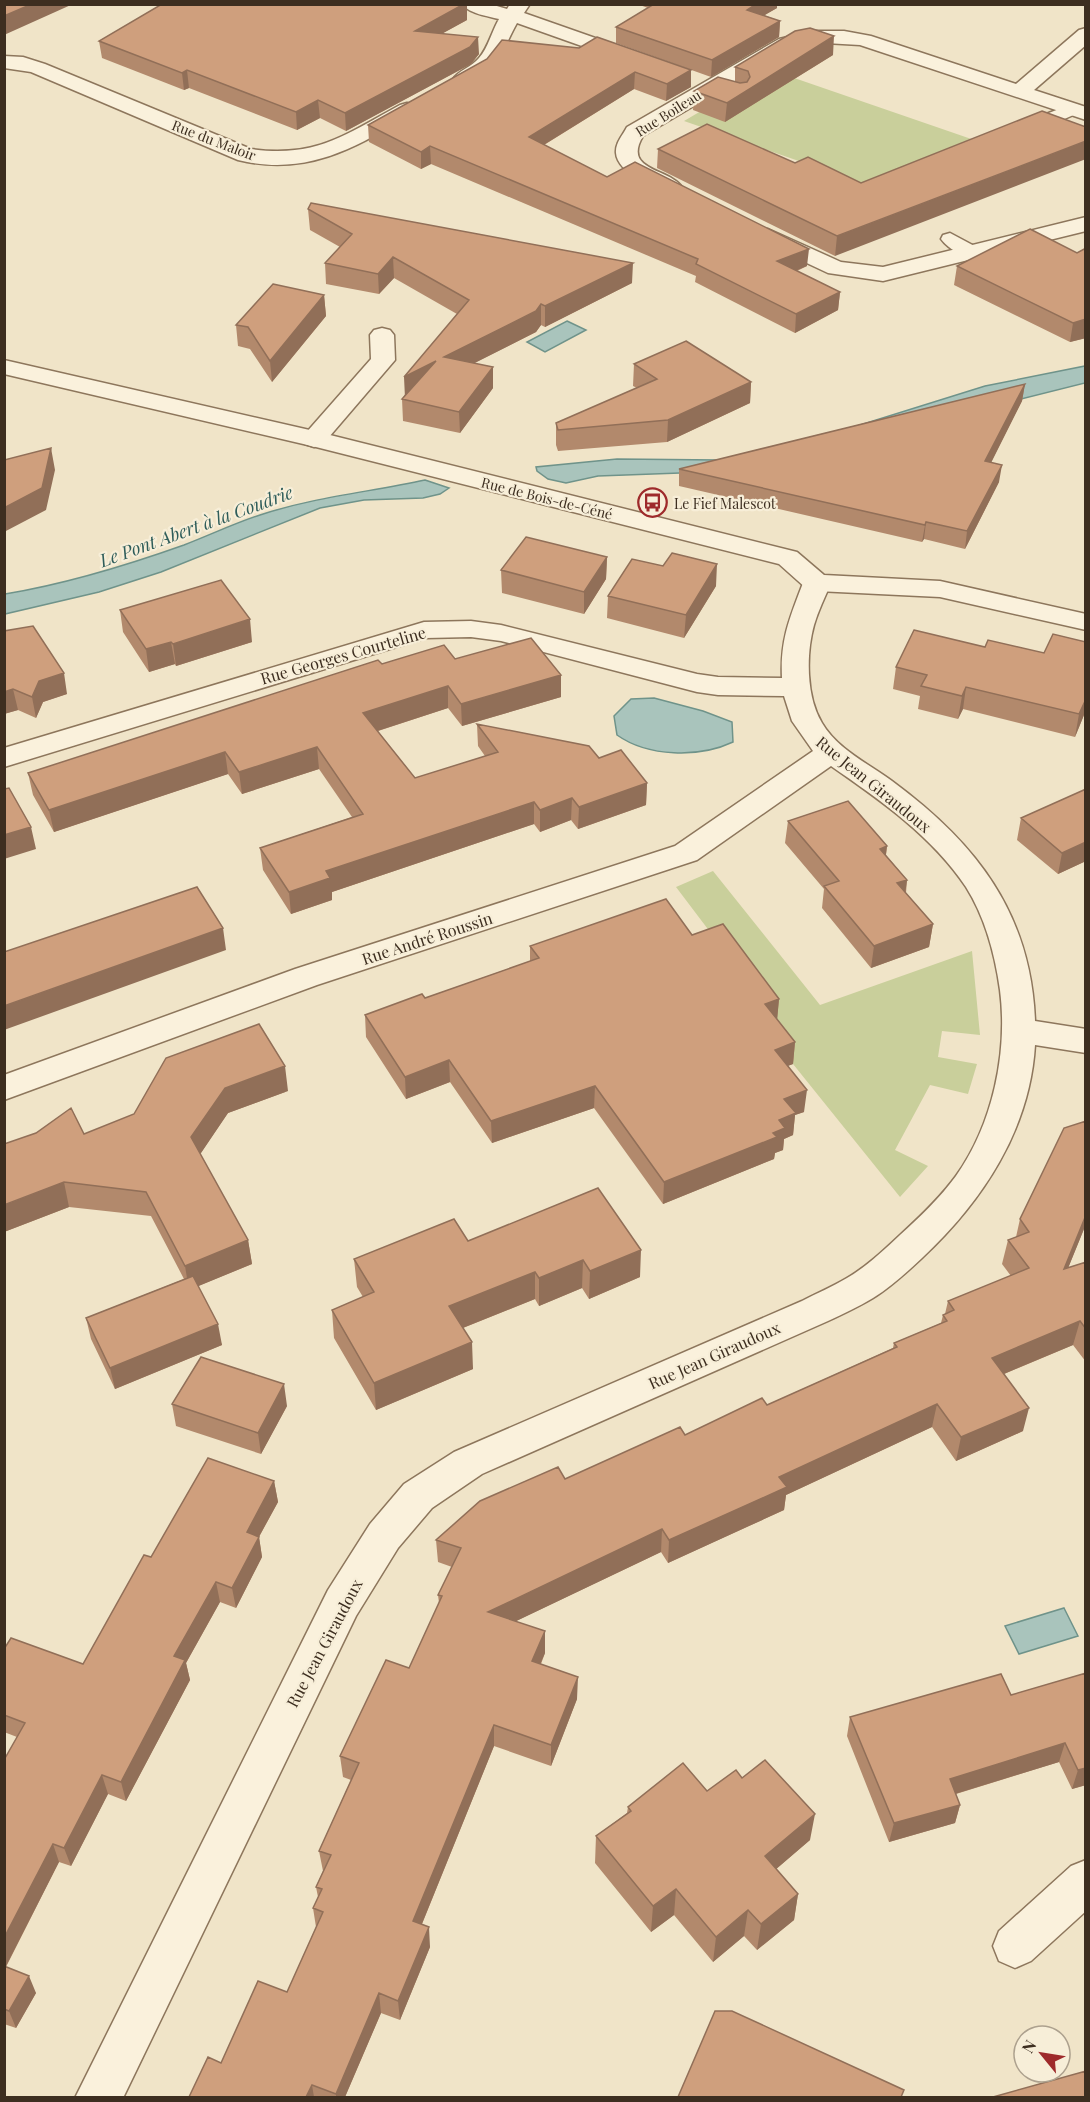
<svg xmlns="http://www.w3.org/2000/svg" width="1090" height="2102" font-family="'Playfair Display',serif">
<rect width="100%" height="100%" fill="#f0e4c8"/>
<path fill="#c9cf9b" d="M771,70l209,72 -117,47 -21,-13 -158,-55z
M713,871l107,134 152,-54 8,84 -38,-4 -4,26 39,7 -9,30 -38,-9 -35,65 33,16 -28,31 -107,-133 -8,-33 -109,-144z"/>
<path fill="#a9c4bc" stroke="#6f938a" stroke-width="1.5" d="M567,321l19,9 -41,22 -18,-10z
M1085,366v17l-350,88 -137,5 -32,7 -18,-4 -11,-8 -1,-4 81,-8 103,1 137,-34 128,-40z
M425,480l24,8 -9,6 -17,4 -59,2 -44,8 -159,64 -62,20 -94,22v-20c61,-10 120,-28 179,-49 26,-10 51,-22 76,-30 54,-18 110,-23 165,-35z
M654,698l49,13 29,11 1,20c-34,16 -85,15 -116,-7l-3,-19 17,-17z
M1064,1608l14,28 -59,18 -14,-28z"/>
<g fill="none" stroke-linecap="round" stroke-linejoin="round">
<defs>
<path id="service" d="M1072,104l6,1 3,4 -3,4 -25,11h-12l-3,-4 3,-4z
M950,233l30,16 2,4 -2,4c-13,3 -32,-8 -39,-18l2,-4z"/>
<path id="minor" d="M462,4h28l17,5 3,-5h20l-6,9 114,40 3,4 -3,4h-14l-107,-38c-13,22 -26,69 -61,60l-3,-4c6,-9 19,-12 26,-21 9,-10 13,-27 20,-39 -12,-3 -29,-5 -37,-15z
M1086,28v17l-52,45 52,17v13l-226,-75 -35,-2 -32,4 -150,89c-21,35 26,32 39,51l-3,5c-18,4 -62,-19 -63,-39 -1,-10 7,-18 11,-26l152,-88 36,-8h29l27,5 145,48 63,-54z
M4,56l19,1 22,7 206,85c65,9 94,-14 149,-44l7,-2 7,2 3,4 -3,4c-58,34 -106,64 -176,47l-207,-88 -27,-4z
M1086,217v14l-203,50 -55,-8 -68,-32 -3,-5 3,-5 8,-2 73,33 42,5z
M382,328l8,2 4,5 1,25 -72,84 -9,3 -9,-3 -4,-5 4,-5 66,-75 -1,-24 4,-5z
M817,575l10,2 4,6c-6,14 -13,28 -17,42 -8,29 -8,72 8,98 15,26 47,41 70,58 84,62 139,132 143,240l51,8v24l-51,-8c-5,85 -53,157 -113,213 -15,14 -31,29 -49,40 -15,9 -30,16 -45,23l-346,153 -50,34 -34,40 -42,68 -233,482h-48l253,-508 42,-66 34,-40 50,-32 348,-151c15,-8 30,-14 45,-23 19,-11 36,-27 53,-43 20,-18 40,-37 56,-59 37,-52 52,-124 44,-186 -5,-36 -15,-73 -34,-103 -34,-51 -86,-87 -135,-121l-134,94 -380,125 -313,115v-25l291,-106 380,-123 138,-95 -21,-30 -8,-25 -66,-1 -21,-3 -196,-51 -30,-4 -45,1 -422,129v-19l420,-126 47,-1 30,4 196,49 21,3 64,1c-2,-38 8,-61 21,-95l4,-6z
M1086,1860v51l-55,50 -16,7 -16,-7 -6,-15 6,-15 72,-65z"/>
<path id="tertiary" d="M4,360l310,71 483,121 27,23 116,6 146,33v16l-146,-33 -123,-6 -10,-2 -28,-25 -467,-118 -308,-72z"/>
</defs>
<use href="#service" stroke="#8d765c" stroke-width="3"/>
<use href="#minor" stroke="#8d765c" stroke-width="3"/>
<use href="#tertiary" stroke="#8d765c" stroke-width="3"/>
<use href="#service" fill="#faf1dc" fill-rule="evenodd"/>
<use href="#minor" fill="#faf1dc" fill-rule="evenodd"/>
<use href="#tertiary" fill="#faf1dc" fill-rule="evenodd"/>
</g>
<path fill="#b2896c" d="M637,4h140v4l-13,7 16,6 -1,16 -68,40 -95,-34v-16l32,-19z
M467,20l-24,13 36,21 -8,10 -125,67 -26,-13 -23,12 -108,-42 -5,2 -82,-32 -3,-17z
M833,55l-108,67 -32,-12 1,-19 41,-9v-15z
M487,59l204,11v17l-25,14 -32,-12 -90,56 63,32 200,89 -10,5 43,21 -2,18 -43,23 -100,-51 1,-6 -265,-112 -10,5 -52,-27 -1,-17z
M658,149l137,14 66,20 -26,73 -178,-88z
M308,209l324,74 -87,44 -4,-2 -5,7 -62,31 19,25 -33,45 -57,-12 -1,-22 55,-85 -63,-36 -15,16 -53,-10 -1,-21 15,-16 -30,-17z
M1086,248v90l-16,4 -116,-57 3,-19 120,-13z
M324,295l2,21 -54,66 -22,-33 -12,-3 -2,-21z
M634,364l117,18 -1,21 -83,39 -109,9 -2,-6v-22l81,-35 -4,-2z
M1025,384l-3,17 -31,61 8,20 -34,67 -41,-10 -2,3 -243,-56v-17z
M607,557l-1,22 -22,35 -82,-21 -1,-23z
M663,566l53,20 -32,52 -77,-20 1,-22z
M120,610l132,32 -76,24 -1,-2 -26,8 -26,-40z
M4,631l63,63 -24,8 -7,16 -18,-8 -14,4z
M1086,642v68l-11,27 -112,-28 -5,10 -40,-10 2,-13 -27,-7 3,-22 89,-20 59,6z
M455,659l106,16v22l-99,29 -14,-18 -70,23 37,47 70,-22 -7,-10 -1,-22 122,34 48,25 -1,22 -68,24 -7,-9 -31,12 -6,-8 -202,68v8l-41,14 -28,-44 -3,-22 92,-31 -33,-48 -77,25 -14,-20 -174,58 -21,-37 -5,-22 354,-109z
M1086,789v72l-28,13 -41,-34 4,-22z
M788,821l99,25 -1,9 21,25 -1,13 27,31 -4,23 -58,21 -49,-60 2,-19 -39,-46z
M692,935l87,64 -2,20 18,23 -2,22 -6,2 17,46 -9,3 -2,20 -9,4 -1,11 -8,3 -1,6 -111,45 -69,-96 -102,35 -42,-61 -44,17 -40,-62 -1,-22 60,-17 105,-37v-15z
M288,1091l-60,22 -28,41 48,86 4,24 -54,22 24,59 -107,44 -24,-50 -5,-21 98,-39 -33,-63 -82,-9 -65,25 80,-98z
M1086,1121v103l-18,44 18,-6v100l-13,-17 -69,29 19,57 -67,30 -24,-34 -146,68 -2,15 -116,53 -7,-11 -145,69 29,32 -4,11 36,35 -26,67 -57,-20 -72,178 8,23 -30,73 -19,-7 -36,84h-156l98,-105 29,-65 -3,-19 5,-11 -2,-10 7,-16 -4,-20 32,-71 -8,-3 -3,-21 69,-88 30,-65 -1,-8 14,-28 -14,-5 -2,-22 129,-61 202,-74 126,-57 1,-5 47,-20 2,-8 2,-1 3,-13 63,-25 -9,-12 6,-24 8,-3 4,-18z
M598,1188l42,89 -51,22 -7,-11 -43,18 -4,-7 -72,29 10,41 -97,41 -42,-72 -2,-28 31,-13 -6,-10 -3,-28 114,-18z
M172,1404l115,2 -26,48 -85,-28z
M274,1481l4,21 -19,35 3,20 -26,51 -16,-6 -34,61 4,17 -64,121 -18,-7 -37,72 -12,-4 -53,105 30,26 -20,35 -12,-4v-264l13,-23 -13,-5v-83l79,15 68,-107z
M1086,1673v112l-14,4 -13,-27 -103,32 4,11 -5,18 -66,19 -42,-106 3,-19 161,-22z
M742,1778l68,62 -34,29 22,25 -4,26 -37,30 -13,-14 -31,26 -39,-47 -23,17 -56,-69 1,-27 31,-23 1,-6 79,-16z"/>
<path fill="#916f58" d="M32,4h41l-69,31v-19z
M464,4h3v16l-51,28 -1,-17z
M756,4h21v4l-31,18 1,-16z
M780,21l-1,16 -68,40 1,-17z
M834,36l-1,19 -108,67 2,-19z
M478,37l1,17 -8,10 -125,67 -1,-18z
M187,70l2,18 -5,2 -2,-17z
M691,70v17l-25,14 1,-17z
M635,72l-1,17 -105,65v-17z
M318,100l2,18 -23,12 -1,-18z
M1086,141v18l-251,97 2,-20z
M430,146l1,18 -10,5v-17z
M809,249l-2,17 -31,13 1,-18z
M393,257l1,21 -15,16 -1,-20z
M633,263l-1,20 -87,44v-21z
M840,292l-2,18 -43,23 1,-19z
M324,295l2,21 -54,66 -2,-21z
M541,304v21l-5,7 -91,46 -1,-21z
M1086,319v19l-16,4 3,-19z
M436,361l-31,37 -1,-21z
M493,367v21l-33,45 -1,-21z
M751,382l-1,21 -83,39 1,-22z
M1025,384l-3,17 -39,78 2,-18z
M51,448l4,22 -9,40 -42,22v-24z
M1002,465l-3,17 -34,67 2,-18z
M926,522l-2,17 -2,3 3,-17z
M607,557l-1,22 -22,35v-22z
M717,564l-1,22 -32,52 2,-23z
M250,619l2,23 -76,24 -3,-22z
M171,642l4,22 -26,8 -3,-23z
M64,673l3,21 -24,8 -7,16 -4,-21 7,-16z
M561,675v22l-99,29 -1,-22z
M448,686v22l-83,27 -2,-22z
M966,687l-3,22 -5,10 4,-23z
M13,689l5,21 -14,4v-22z
M1086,699v11l-11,27 4,-23z
M317,747l2,22 -77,25 -3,-22z
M225,752l3,22 -174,58 -5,-22z
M647,783l-1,22 -68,24 1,-22z
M572,798l-1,22 -31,12v-22z
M534,802v22l-202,68v8l-41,14 -2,-22 37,-21z
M31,827l5,22 -32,10v-24z
M1086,842v19l-28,13 4,-21z
M887,846l-3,23 -4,-20z
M907,880l-3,22 -7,-19z
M933,924l-4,23 -58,21 3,-22z
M223,928l3,22 -222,80v-24z
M779,999l-2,22 -12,-17z
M795,1042l-2,22 -21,8 3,-22z
M449,1060l1,22 -44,17 -1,-22z
M285,1066l3,25 -60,22 -33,49 -4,-25 34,-49z
M595,1086l-1,22 -102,35 -1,-22z
M807,1090l-3,22 -9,3 -2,20 -9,4 -1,11 -8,3 -1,6 -111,45 1,-22 109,-49 6,-13 5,-21z
M64,1182l5,25 -65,25v-27z
M1086,1215v9l-28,69 6,-24z
M248,1240l4,24 -63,26 -4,-24z
M641,1250l-1,27 -51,22 1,-28z
M583,1260l-1,28 -43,18v-28z
M535,1272v27l-85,34 -1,-27z
M1080,1321l-7,24 -86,36 5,-23z
M218,1324l4,21 -107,44 -5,-21z
M472,1342l1,27 -97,41 -2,-27z
M284,1384l3,22 -26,48 -3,-21z
M937,1404l-5,23 -146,68 -2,15 -116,53 1,-23 110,-63z
M1029,1408l-6,23 -67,30 5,-24z
M274,1481l4,21 -28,51 -3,-21z
M662,1529l-1,23 -172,82 -1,-22z
M259,1537l3,20 -26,51 -4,-20z
M216,1582l4,20 -34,61 4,17 -64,121 -5,-19 53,-126z
M545,1631v22l-13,30v-22z
M578,1677l-1,22 -26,67v-21z
M494,1725v21l-79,195 -2,-20z
M1065,1743l-6,19 -114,35 5,-18z
M1086,1768v17l-14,4 6,-19z
M102,1775l6,19 -37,72 -7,-18z
M960,1805l-5,18 -66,19 5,-19z
M815,1814l-5,26 -49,42 4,-26z
M53,1844l6,18 -55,108v-32z
M676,1889l-2,26 -23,17 2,-26z
M798,1894l-4,26 -37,30 4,-26z
M748,1910l-4,26 -31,26 3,-25z
M429,1927l1,20 -30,73 -2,-19z
M29,1976l7,17 -20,35 -7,-17z
M379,1993l2,20 -36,84h-9v-3z
M312,2085l2,12h-8z"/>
<path fill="#cf9f7d" stroke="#916f58" stroke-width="1.5" d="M4,4h28l-28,12z
M162,4h302l-49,27 63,6 -8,10 -125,66 -27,-13 -22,12 -109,-42 -5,3 -83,-32z
M654,4h102l-9,6 33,11 -68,39 -96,-33z
M810,28l24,8 -107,67 -33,-12 24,-14 22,6 7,-1 3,-5 -2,-6 -13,-4 60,-36z
M597,37l94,33 -24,14 -32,-12 -106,65 78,40 28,-15 174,87 -32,12 63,31 -44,22 -100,-50 2,-5 -268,-113 -9,6 -53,-27 119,-66 15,-19 77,8z
M1042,111l44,16v14l-249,95 -179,-87 49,-25 88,39 13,-6 53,26z
M311,203l322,60 -88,43 -4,-2 -5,7 -92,46 49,10 -34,45 -57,-13 34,-38 -32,16 65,-77 -76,-43 -15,17 -53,-11 27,-29 -44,-25z
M1030,229l47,24 9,-5v71l-13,4 -116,-57z
M273,284l51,11 -54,66 -22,-34 -12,-2z
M686,341l65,41 -83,38 -110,10 -2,-7 101,-44 -23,-15z
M1025,384l-40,77 17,4 -35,66 -41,-9 -1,3 -246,-56z
M51,448l-9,40 -38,20v-48z
M526,537l81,20 -23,35 -83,-22z
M672,553l45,11 -31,51 -78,-19 24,-37 31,7z
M221,580l29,39 -77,25 -2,-2 -25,7 -26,-39z
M33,626l31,47 -25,8 -7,16 -19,-8 -9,3v-61z
M914,630l71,17 3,-7 56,13 9,-19 33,8v57l-7,15 -113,-27 -4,9 -41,-10 6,-11 -31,-8z
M531,638l30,37 -100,29 -13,-18 -85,27 52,65 83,-26 -21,-28 112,22 10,12 22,-8 26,33 -68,24 -7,-9 -32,12 -6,-8 -208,69 4,7 -41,14 -29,-44 103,-34 -46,-67 -78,25 -14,-20 -176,58 -21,-37 350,-113 4,4 62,-19 11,14z
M9,788l22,39 -27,8v-46z
M1086,789v53l-24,11 -41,-35z
M848,801l39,45 -7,3 27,31 -10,3 36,41 -59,22 -50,-60 15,-5 -51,-60z
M197,887l26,41 -219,78v-54z
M666,899l26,36 31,-11 56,75 -14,5 30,38 -20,8 32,40 -23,9 12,14 -17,7 6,8 -12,5 4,4 -113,45 -69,-96 -104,35 -42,-61 -44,17 -40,-62 57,-21 3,4 114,-40 -9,-12z
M259,1024l26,42 -60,22 -34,49 57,103 -63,26 -39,-74 -82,-10 -60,23v-61l32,-11 35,-25 13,26 50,-20 32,-56z
M1086,1121v94l-22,54 22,-7v67l-6,-8 -88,37 37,50 -68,29 -24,-33 -158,73 8,10 -118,53 -7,-11 -174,83 57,19 -13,30 46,16 -27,68 -57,-20 -81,196 16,6 -31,74 -19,-8 -43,101 -24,-9 -6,12h-117l19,-40 13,6 37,-82 29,11 36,-80 -10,-4 9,-19 -6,-2 15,-32 -12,-4 40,-88 -19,-7 46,-96 23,8 33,-72 -4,-1 23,-47 -25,-8 44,-39 78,-34 7,12 115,-52 5,8 77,-37 5,7 130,-58 -3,-4 53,-22 -4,-6 11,-5 -6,-9 81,-33 -21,-28 21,-8 -9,-13 44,-91z
M598,1188l43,62 -51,21 -7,-11 -44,18 -4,-6 -86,34 23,36 -98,41 -42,-73 42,-18 -20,-33 100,-40 14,22z
M193,1276l25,48 -108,44 -24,-50z
M201,1357l83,27 -26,49 -86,-29z
M208,1458l66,23 -27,51 12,5 -27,51 -16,-6 -42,74 11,4 -64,122 -19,-7 -38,73 -11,-4 -49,94v-178l21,-37 -21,-8v-66l7,-11 72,26 61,-109 7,2z
M1086,1673v95l-8,2 -13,-27 -115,36 10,26 -66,18 -44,-106 151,-43 10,21z
M765,1760l50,54 -50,42 33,38 -37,30 -13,-14 -32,27 -40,-48 -23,17 -57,-70 35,-25 -3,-4 55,-44 24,28 29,-21 6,8z
M4,1966l25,10 -20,35 -5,-2z
M715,2011h17l172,79 -3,7h-223z
M1086,2071v26h-93z"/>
<defs>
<symbol id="bus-ring" viewBox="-11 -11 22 22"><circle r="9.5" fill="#f7eed8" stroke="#9e2a2b" stroke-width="1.5"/><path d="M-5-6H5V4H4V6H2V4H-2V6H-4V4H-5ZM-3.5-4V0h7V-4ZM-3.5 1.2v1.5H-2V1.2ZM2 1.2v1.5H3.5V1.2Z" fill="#9e2a2b"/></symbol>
</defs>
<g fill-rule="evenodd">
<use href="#bus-ring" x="636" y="486" width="33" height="33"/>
</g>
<g text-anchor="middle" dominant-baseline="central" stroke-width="4.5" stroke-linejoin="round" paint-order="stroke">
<g font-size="14" fill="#3d2e20" stroke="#f7eed8">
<text transform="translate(668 113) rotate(-32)">Rue Boileau</text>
<text transform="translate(214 140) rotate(21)">Rue du Maloir</text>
<text transform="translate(547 498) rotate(14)">Rue de Bois-de-Céné</text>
</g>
<g font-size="14" fill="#3d2e20" stroke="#f7eed8" text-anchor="start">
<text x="674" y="503">Le Fief Malescot</text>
</g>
<g font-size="16" fill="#3d2e20" stroke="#f7eed8">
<text transform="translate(343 655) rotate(-16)">Rue Georges Courteline</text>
<text transform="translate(874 784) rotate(39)">Rue Jean Giraudoux</text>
<text transform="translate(427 938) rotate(-18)">Rue André Roussin</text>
<text transform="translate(714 1355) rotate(-24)">Rue Jean Giraudoux</text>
<text transform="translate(324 1643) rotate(-62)">Rue Jean Giraudoux</text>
</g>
<g font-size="18" font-style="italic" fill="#2f5d5a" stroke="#f7eed8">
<text transform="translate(196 526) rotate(-20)">Le Pont Abert à la Coudrie</text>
</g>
</g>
<rect width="1090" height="2102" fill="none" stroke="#3d2e20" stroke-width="12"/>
<g transform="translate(1042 2054) rotate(300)"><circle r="28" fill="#f7eed8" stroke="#ada18e" stroke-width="1.5"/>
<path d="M0-4.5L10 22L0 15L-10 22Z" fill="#9e2a2b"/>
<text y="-9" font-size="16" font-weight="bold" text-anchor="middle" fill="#3d2e20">N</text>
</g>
</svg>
